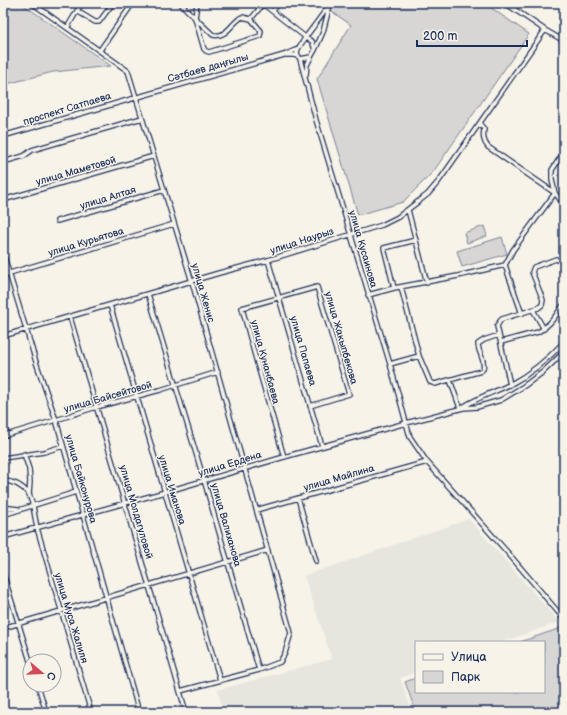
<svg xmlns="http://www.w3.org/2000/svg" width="567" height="715" font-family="'Balsamiq Sans',sans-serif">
<rect width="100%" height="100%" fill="#f7f3e8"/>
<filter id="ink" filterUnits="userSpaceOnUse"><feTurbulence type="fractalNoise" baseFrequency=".025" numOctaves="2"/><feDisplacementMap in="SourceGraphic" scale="8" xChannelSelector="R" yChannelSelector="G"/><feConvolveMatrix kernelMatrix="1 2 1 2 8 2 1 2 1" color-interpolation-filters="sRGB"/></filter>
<g filter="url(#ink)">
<path fill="#e6e5de" d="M469,519l90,103 -57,20h-86v30l-16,6 12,34h-189l-5,-22 114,-31 -28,-83z"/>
<path fill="#d7d6d4" stroke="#798299" d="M3,3h18l90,63 -58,6 -50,13z
M337,3h147l45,31 -96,138 -30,30 -45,13 -41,-136 34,-54 -20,-14z
M484,226l3,10 -20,7 -3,-10z
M502,237l5,17 -45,13 -5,-16z
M561,628l3,10v74h-148l-11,-30 11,-4v14h128v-50h-24z"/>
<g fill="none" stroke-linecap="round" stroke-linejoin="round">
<defs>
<path id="minor" d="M32,3l96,68 64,211 99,351 -6,20 -5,9 -21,8 -79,21
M125,3l6,3
M180,3l15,15 9,31 2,2 3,1 51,-16 1,-5 -10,-12 12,-15
M197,3l-2,15 18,17c14,3 18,-12 29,-18l9,2
M505,3l40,27 19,11
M263,4l41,32 1,2 26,-35
M77,11l5,-8
M273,11l5,-8
M67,28l10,-17 18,11h4l14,-19
M100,50l33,-47
M315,50l8,-18 6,-24
M285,55h9l5,2
M300,59l16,61 74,244 20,73 17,25 81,91 56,66
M306,75l1,-10 4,-8
M480,124l4,5c-1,7 -1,12 4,18l67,46 9,12
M3,136l281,-81 14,-6 7,-11 7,3 3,9 -4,7 -11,2 -3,-6 1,-4
M3,162l21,-6 8,-6 110,-32
M3,200l151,-44
M408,210l19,73
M57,221l107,-31
M3,253l33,109 20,58 83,292
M268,260l54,186
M505,265l17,49
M3,275l171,-51
M401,287l18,69
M394,288l-10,-40 32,-8
M148,294l56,186 55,190
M368,295l26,-7 64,-12 47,-11 8,-15 42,-57 -3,-13v-10l12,-18
M110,305l110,375
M533,310l11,19
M70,317l116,395
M3,336l216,-63 49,-13 114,-35 16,-8 21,-16 9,-7 11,-13 106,-151
M501,342l37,-10c12,-6 18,-17 26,-28
M390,364l29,-8 11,26 5,2 46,-13 2,-2c3,-9 -5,-16 -5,-25l6,-4 15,-5
M450,380l10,28
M510,385l-13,-59 3,-5 2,-2 36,-11 4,-3 1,-5 -11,-28 2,-5 22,-8 8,4
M463,407c15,-10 32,-15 48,-23 19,-10 38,-26 53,-42
M3,423l4,12
M3,436l53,-16 37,-12 67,-18 58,-18
M24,454l5,15 1,13 -1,12 4,12
M284,457l-29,-101 -13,-48 75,-21 32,107 -39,12
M3,458l41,-6 19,-6
M3,481c11,0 20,6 26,13
M298,498l18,63
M33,506l4,22 54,184
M3,507l15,2
M256,510l171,-48
M3,515l73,-23
M3,537l162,-45 119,-35 122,-34 57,-15 14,-1 24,-7 23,-14 19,-14 21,-20
M3,573l27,88
M3,628l265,-78
M38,685l8,27"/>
</defs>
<use href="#minor" stroke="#1b2f5e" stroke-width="6"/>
<use href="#minor" stroke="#f7f3e8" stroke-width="3.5"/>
</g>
</g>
<g text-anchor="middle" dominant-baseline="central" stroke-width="3" stroke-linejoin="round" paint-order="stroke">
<g font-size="10" fill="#1b2f5e" stroke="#f7f3e8">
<text transform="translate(208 68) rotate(-16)">Сәтбаев даңғылы</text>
<text transform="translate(67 109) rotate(-17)">проспект Сатпаева</text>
<text transform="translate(76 171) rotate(-16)">улица Маметовой</text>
<text transform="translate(108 198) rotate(-17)">улица Алтая</text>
<text transform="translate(302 241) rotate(-18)">улица Наурыз</text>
<text transform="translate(86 242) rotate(-17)">улица Курьятова</text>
<text transform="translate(363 249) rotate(74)">улица Кусаинова</text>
<text transform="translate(203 293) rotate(74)">улица Женис</text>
<text transform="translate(341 338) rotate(74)">улица Жакыпбекова</text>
<text transform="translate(303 351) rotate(74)">улица Папаева</text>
<text transform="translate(265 362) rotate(75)">улица Кунанбаева</text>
<text transform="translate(108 397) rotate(-16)">улица Байсейтовой</text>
<text transform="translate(230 464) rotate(-17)">улица Ердена</text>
<text transform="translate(339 478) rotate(-16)">улица Майлина</text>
<text transform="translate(81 479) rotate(74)">улица Байконурова</text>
<text transform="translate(172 490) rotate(73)">улица Иманова</text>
<text transform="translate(136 512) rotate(74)">улица Молдагуловой</text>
<text transform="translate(226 525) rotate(74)">улица Валиханова</text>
<text transform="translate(71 618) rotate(73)">улица Муса Жалиля</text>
</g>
</g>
<rect width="567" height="715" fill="none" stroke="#f7f3e8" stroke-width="16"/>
<rect x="8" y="8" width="551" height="699" fill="none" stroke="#1b2f5e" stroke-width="1.5" filter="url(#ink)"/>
<rect x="415" y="641" width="130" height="52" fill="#f7f3e8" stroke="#9fa5b1"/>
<rect x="423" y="654" width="20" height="6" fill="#f7f3e8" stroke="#9fa5b1"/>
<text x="451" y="661" font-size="12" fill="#1b2f5e">Улица</text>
<rect x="423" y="671" width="20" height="12" fill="#d7d6d4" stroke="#9fa5b1"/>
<text x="451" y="681" font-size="12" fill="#1b2f5e">Парк</text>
<g transform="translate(42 673) rotate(109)"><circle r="19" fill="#f7f3e8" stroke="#9fa5b1"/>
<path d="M0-3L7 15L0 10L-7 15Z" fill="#d1495b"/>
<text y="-6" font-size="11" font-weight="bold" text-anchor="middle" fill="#1b2f5e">С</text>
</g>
<path d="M417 40v6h110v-6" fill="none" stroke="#1b2f5e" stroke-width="2"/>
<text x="423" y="40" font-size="12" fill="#1b2f5e" stroke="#f7f3e8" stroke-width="3" paint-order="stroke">200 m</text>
</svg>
